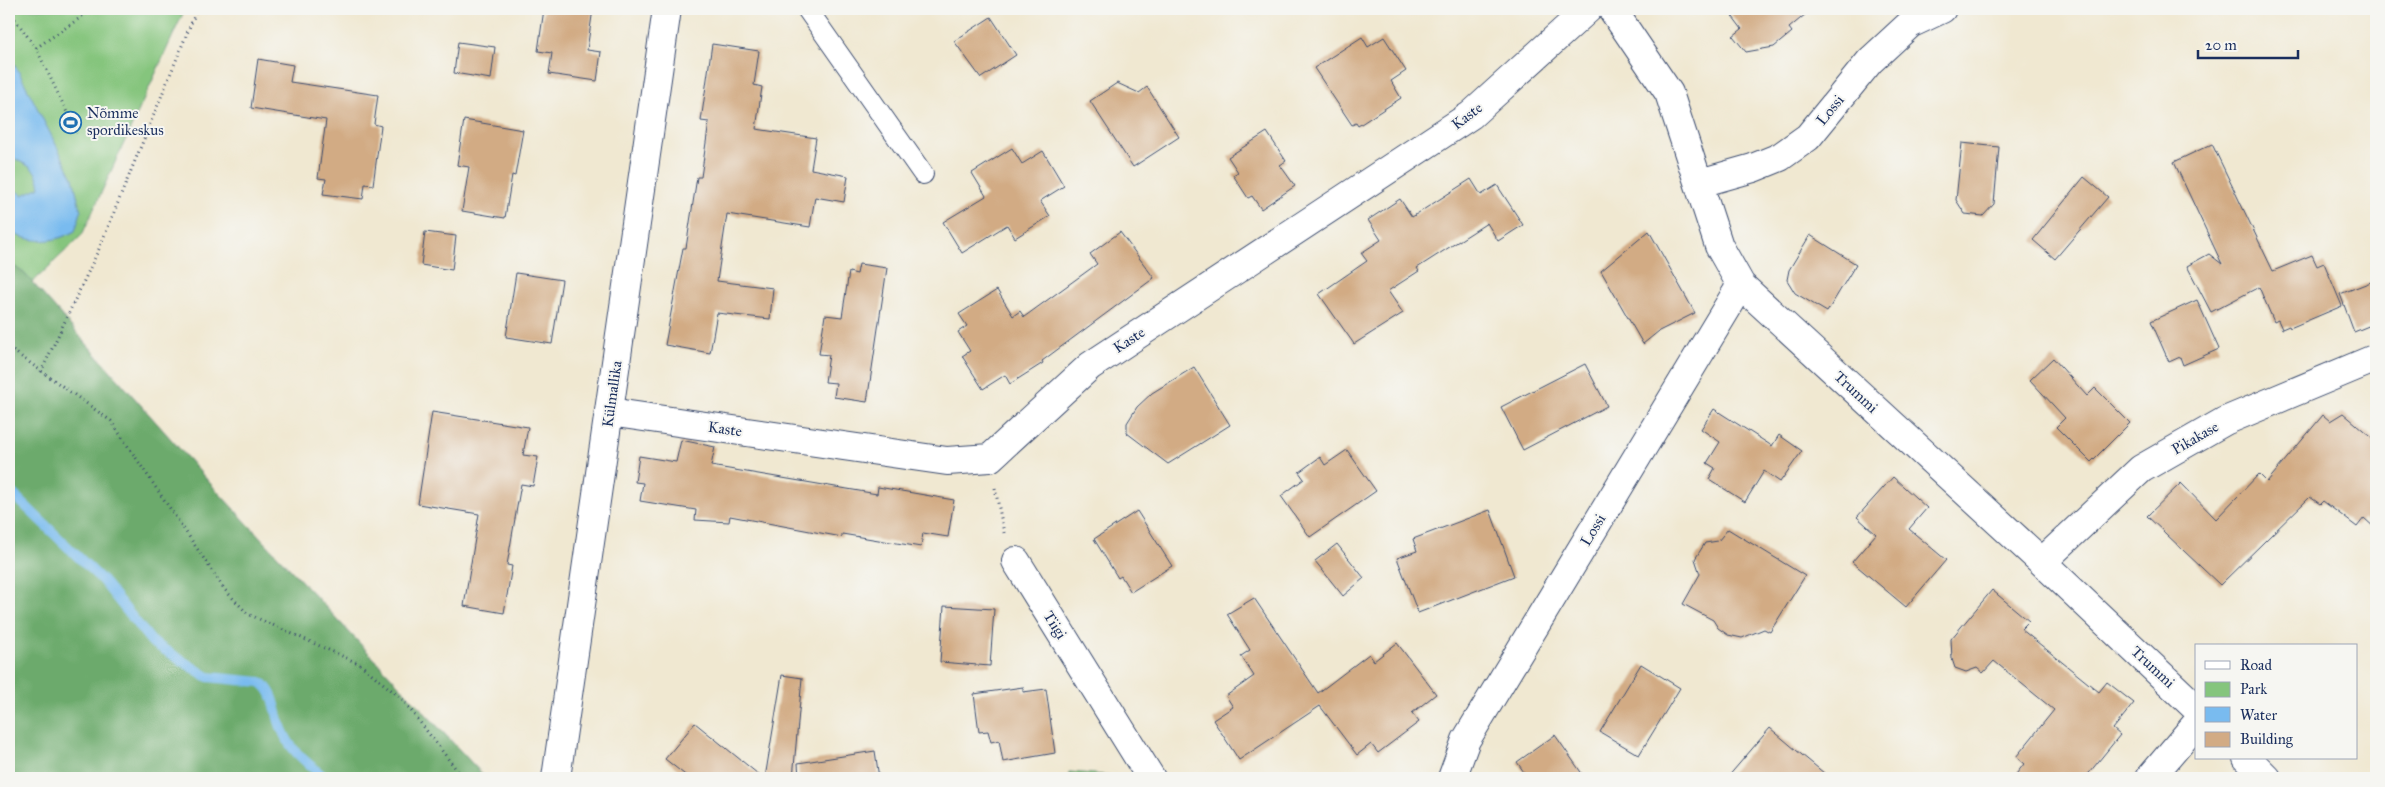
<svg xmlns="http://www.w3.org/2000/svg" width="2385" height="787" font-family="'IM FELL Great Primer',serif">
<rect width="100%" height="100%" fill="#f6f6f2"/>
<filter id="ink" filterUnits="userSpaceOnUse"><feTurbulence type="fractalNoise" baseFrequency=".02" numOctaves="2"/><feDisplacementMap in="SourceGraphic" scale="10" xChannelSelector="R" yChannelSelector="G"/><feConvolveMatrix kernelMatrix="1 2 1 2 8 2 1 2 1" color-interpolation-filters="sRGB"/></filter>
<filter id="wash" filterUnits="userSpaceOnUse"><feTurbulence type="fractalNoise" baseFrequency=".0096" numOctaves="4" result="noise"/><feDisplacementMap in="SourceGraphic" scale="20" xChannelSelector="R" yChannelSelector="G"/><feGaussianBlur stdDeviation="1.12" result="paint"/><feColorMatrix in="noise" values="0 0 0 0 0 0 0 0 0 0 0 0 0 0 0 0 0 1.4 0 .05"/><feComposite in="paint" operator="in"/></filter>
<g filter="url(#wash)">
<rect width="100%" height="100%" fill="#f0e8d1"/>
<path fill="#85c57d" stroke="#507a6e" d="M9,9h176l-103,226 -73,70z
M1069,772l72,6h-71z"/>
<path fill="#6caa6c" stroke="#446c65" d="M9,263l15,10 193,218 269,287h-477z"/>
<path fill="#79bbef" stroke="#4a75a6" d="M9,53l64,125 8,34 -6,19c-23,13 -42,12 -66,1v-45l14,8 17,-8c-4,-25 -15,-19 -31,-33z"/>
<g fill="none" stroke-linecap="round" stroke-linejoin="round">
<path stroke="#79bbef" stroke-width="10" d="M9,390v6
M9,490l94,91 49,61 56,35 52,5c14,8 15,26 19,39 9,29 24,38 46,57"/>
</g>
<g id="blocks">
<path fill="#d2ab84" d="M544,9h49l-6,41 14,2 -4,29 -48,-7 3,-21 -14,-2z
M1727,9h85l-23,19 3,4 -18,15 -28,5 -13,-16 9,-7z
M991,17l25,38 -35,23 -27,-37z
M1362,37l6,10 16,-10 22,34 -15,10 10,17 -43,28 -2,-3 -4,2 -38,-57z
M458,42l37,5 -4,32 -37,-6z
M712,44l47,7 -5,34 8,2 -6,42 60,9 -5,31 37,7 -4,26 -29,-5 -5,30 -83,-13 -10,67 56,7 -3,31 -53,-6 -7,40 -45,-8 18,-97h3l11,-71h4l8,-55 -8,-1z
M258,59l35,6 -3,17 88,13 -4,29 7,2 -8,59 -8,-1 -2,15 -40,-5 3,-15 -8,-1 8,-58 -75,-12z
M1117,83l22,10 8,-6 32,50 -46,30 -43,-66z
M464,120l59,10 -8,46 -3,-1 -7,43 -43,-7 7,-44 -12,-2z
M1267,132l19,29 -6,4 15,21 -34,23 -9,-13 -4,2 -15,-23 5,-3 -10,-15z
M1962,143l37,4 -5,57 -11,12 -18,-2 -9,-14z
M2212,144l61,127 39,-16 5,11 7,-3 18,43 -52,22 -1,-2 -7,3 -4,-9 -4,2 -15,-35 -48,25 -24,-46 22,-12 13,10 -48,-102z
M1012,148l10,16 21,-13 21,35 -24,15 10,15 -35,22 -8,-13 -45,28 -19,-31 43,-26 -14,-23z
M2084,177l24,20 -53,62 -22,-19z
M1471,179l10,16 16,-10 26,40 -25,16 -11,-18 -70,45 2,3 -31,20 15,22 -49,31 -35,-50 48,-33 -6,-8 20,-13 -13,-20 32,-21 12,18z
M1649,231l46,82 -36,18 -16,13 -42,-73z
M425,232l31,4 -4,34 -31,-5z
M1120,232l34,46 -112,83 1,2 -33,21 -5,-9 -22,14 -21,-33 8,-5 -12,-19 9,-6 -8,-12 38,-24 16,26 7,-5 4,6 73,-53 -7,-10z
M1810,235l46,29 -29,48 -32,-19 -8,-13 2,-10z
M859,264l28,4 -20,134 -33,-5 2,-14 -11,-1 4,-27 -10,-1 6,-39 17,2 7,-45 8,2z
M516,273l46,7 -10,64 -46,-7z
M2376,280v43l-22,9 -14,-38z
M2197,300l22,49 -36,16 -3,-8 -11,5 -18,-41z
M2053,358l34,38 8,-8 35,35 -39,39 -35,-35 9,-9 -35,-38z
M1585,364l22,42 -84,44 -22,-43z
M1194,367l36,58 -62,39 -41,-31v-10l10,-16 15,-14z
M1714,409l58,37 7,-11 23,16 -22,31 -16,-11 -19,31 -36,-23 6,-11 -8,-5 13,-21 -19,-13z
M432,412l96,15 -5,28 15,2 -5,29 -12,-2 -14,81 5,1 -8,47 -40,-7 15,-92 -61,-10z
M2343,413l33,28v88l-12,-11 -7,9 -34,-26 -3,3 -10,-7 -90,88 -73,-69 34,-33 35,36 43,-45 8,8 56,-67 7,6z
M681,440l34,7 -4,19 166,28 1,-7 76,13 -6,37 -25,-4 -2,14 -79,-13v3l-112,-21 -1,6 -34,-2 1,-10 -56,-9 3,-18 -8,-1 4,-26 37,6z
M1347,450l29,41 -66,46 -29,-41 23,-17 -5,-7 21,-15 5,8z
M1893,477l34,31 -18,21 37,31 -40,47 -54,-45 24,-28 -19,-17z
M1490,510l24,66 -96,37 -21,-55 20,-7 -4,-12z
M1137,511l35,55 -41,26 -10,-16 -3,2 -24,-39z
M1728,529l77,47 -35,56 -6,-3 -22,9 -14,-3 -10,-7 -5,-8 -30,-16 17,-30 -5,-15 10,-16 13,-2z
M1337,544l27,34 -21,18 -28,-35z
M1992,590l37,31 -8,8 78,63 8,-10 27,21 -21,26 7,6 -35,43h-72l11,-14 -8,-7 38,-47 -60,-49 -11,12 -6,-5 -11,4 -11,-4 -3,-9 -1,-20z
M1254,598l64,95 51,-39 5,7 23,-18 39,51 -24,19 7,9 -41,31 -7,-9 -14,11 -37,-49 -81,54 -26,-40 20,-13 -7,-11 28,-20 -13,-20 9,-6 -23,-36z
M944,606l50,3 -4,57 -50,-4z
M1641,664l39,24 -41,67 -39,-23z
M782,675l20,3 -9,100h-28z
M1023,687v5l23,-3 9,64 -52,9 -4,-22 -8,2 -3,-11 -9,1 -5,-38z
M695,723l68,55h-74l-24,-19z
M1770,728l26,22 34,28h-103z
M1555,735l30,43h-57l-11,-16z
M875,751l4,27h-80l-1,-15z"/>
</g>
</g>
<g filter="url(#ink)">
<use href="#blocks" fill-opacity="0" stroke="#3b4b6f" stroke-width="1"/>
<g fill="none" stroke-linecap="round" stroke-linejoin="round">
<defs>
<path id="service" d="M807,9l116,165"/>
<path id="minor" d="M1612,9l57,84 50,153 22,39 301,277 154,146
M1700,183l53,-15 27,-11 28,-20 62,-76 40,-37 32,-15
M609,412l338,49 43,-3 100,-92 381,-251 117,-106
M1016,561l135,217
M2042,562l99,-93 84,-48 151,-63
M2247,758l20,20
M556,778l111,-769
M1452,778l14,-38 275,-455
M2150,778l46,-54"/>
</defs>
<use href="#service" stroke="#3b4b6f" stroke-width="22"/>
<use href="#minor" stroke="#3b4b6f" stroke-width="30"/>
<path stroke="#3b4b6f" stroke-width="3" stroke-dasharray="1 4" stroke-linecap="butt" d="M9,11l27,37 41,85
M36,48l57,-39
M9,348l102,73 114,169 23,24 112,50 42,35 61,79
M41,372l58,-123 98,-240
M995,488l9,45"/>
<use href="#service" stroke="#fff" stroke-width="20"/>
<use href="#minor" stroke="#fff" stroke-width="28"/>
</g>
</g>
<defs>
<symbol id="stadium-ring" viewBox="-11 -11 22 22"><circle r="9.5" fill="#f6f6f2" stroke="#1f6fb2" stroke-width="1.5"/><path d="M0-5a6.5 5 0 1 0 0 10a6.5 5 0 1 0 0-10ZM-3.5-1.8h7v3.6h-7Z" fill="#1f6fb2"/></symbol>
</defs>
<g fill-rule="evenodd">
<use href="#stadium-ring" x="58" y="110" width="25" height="25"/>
</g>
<g text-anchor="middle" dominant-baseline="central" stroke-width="4" stroke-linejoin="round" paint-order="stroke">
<g font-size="15" fill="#1b2f5e" stroke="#f6f6f2">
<text transform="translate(1830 110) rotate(-51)">Lossi</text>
<text transform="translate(1467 116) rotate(-37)">Kaste</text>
<text transform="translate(1129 340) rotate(-33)">Kaste</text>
<text transform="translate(1856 392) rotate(43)">Trummi</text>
<text transform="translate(612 394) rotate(-82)">Külmallika</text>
<text transform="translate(725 429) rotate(8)">Kaste</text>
<text transform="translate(2195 438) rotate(-30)">Pikakase</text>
<text transform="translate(1593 530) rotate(-59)">Lossi</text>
<text transform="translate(1055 625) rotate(58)">Tiigi</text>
<text transform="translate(2153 667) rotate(43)">Trummi</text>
</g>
<g font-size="15" fill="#1b2f5e" stroke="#f6f6f2" text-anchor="start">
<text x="87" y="113">Nõmme<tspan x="87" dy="17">spordikeskus</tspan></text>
</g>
</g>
<rect width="2385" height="787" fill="none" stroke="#f6f6f2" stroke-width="30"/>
<rect x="2195" y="644" width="162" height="115" fill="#f6f6f2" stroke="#9ea6b7"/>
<rect x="2205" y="661" width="25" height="8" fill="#ffffff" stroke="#9ea6b7"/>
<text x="2240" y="670" font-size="15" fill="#1b2f5e">Road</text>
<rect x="2205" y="682" width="25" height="15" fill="#85c57d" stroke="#9ea6b7"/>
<text x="2240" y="694" font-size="15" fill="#1b2f5e">Park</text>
<rect x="2205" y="707" width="25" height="15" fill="#79bbef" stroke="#9ea6b7"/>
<text x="2240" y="720" font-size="15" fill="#1b2f5e">Water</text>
<rect x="2205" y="732" width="25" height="15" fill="#d2ab84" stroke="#9ea6b7"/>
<text x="2240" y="744" font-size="15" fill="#1b2f5e">Building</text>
<path d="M2198 50v8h100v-8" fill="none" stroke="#1b2f5e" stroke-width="2.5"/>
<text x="2205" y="50" font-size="15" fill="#1b2f5e" stroke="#f6f6f2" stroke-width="4" paint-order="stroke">20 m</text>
</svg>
